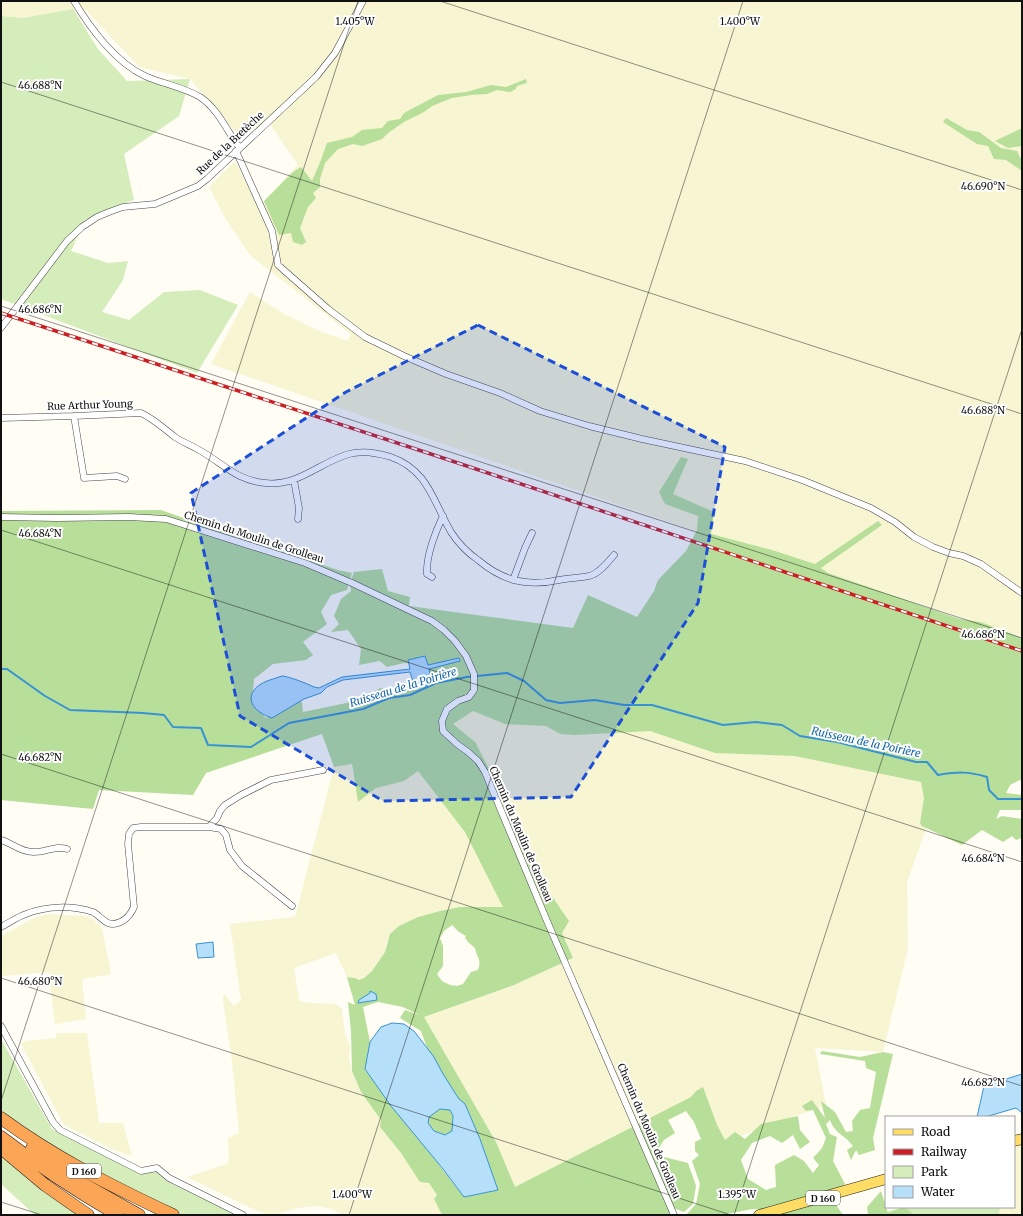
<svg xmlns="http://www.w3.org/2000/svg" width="1023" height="1216" font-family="Merriweather,serif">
<rect width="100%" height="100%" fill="#fffdf4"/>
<path fill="#f7f5d2" d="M1,1h1021v636l-318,-103 -493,-170 39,-72 34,22 35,17 29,10 3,-7 -101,-79 -25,-37 -16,-31 26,-26 23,44 6,-4 34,-36 -30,-44 -28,16 -50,-58 -51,-12 -54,-58 -61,9 -23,-2z
M468,706l175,20 151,25 127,31 10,33 -24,67 1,66 -25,104 -68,-4 11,57 -105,38 -32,-40 -174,84 -19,-45 -72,-125 90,-32 59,-27 -87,-195 -33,-39z
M351,764l5,28 61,-27 49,57 38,85h-44l-20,4 -22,6 -19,9 -13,17 -1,9 -13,19 -8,7 -5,2 -4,-2 -8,-1 -11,-24 -42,15 5,33 11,2 26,1 6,5 3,25 5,12 -1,13 3,12 9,21 20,28 -1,7 21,26 28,30 8,12 -3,4 8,16h-99l-11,-6 -15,-3 -19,2 -25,7 -10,-2 -14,-6 -62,-30 40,-13 2,-6 -1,-20 11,-5 -7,-72 -9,-60v-6h2l9,11 7,-6 -11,-76 65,-7 39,-150z
M49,914l35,2 9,3 9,9 9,46 -29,5 4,40 -31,5 -6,-52 -48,4v-40l33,-18z
M56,1033h31l12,90h24l9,33 -18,-6 -50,-25 -43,-81 5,-3 30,-3z
M1022,1143v72h-23l1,-8h14v-61z"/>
<path fill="#d4edbb" d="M73,9l25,40 29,32 63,-2 -11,37 -55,38 10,46 -49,20 -14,31 37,12 20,-2 -5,19 -21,32 27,8 35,-28 36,-2 38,15 -41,68 -196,-74v-283l23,2z
M1,1039l51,90 91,44 13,-1 16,12 65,31h-54l-65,-31 -62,-33 -48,-33 -7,-7z
M1,1152l81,63h-47l-34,-31z
M905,1207h95l-1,8h-126z"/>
<path fill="#b7df99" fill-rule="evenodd" d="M526,79l1,4 -10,3 -1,3 -6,3 -13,-2 -10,4 -16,1 -19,3 -20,8 -8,6 -20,10 -16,11 -6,6 -20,7 -9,-2 -15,5 -13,14 -5,16v8l-7,6 3,5 -8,9 -8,21 6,14 -4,3 -9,-3 -2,-9 -12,2 -15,-34 29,-29 8,-5 11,14 9,-21 6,-17 25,-6 10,-7 20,-2 6,-7 12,-2 4,-6 34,-18 28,-3 25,-7 15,2z
M946,118l21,12 12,2 22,16 16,3 5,10v10l-16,-11 -12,-1 -6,-13 -11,-2 -34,-22z
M1022,128v18l-14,2 -13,-7z
M681,457l7,2 -15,35 41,18 -3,22 61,16 43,14 63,-43 4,4 -61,43 7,5 132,46 21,3 41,16v141l-12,6 -4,8 16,2v15h-22l-4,9 6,-3 20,3v19l-6,2 -4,-4 -9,6 -21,-12 -20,15 -40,-19 -2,-3 4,-25 -3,-16 -126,-26 -80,-3 -65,-22 -75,4 -15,-1 -14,-8 -41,-2 -32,-13 -20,13 22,18 20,38 45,99 29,42 -7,12 11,25 -59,27 -90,32 72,125 19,45 176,-90 5,-6 7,-4 14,38 8,15 10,-8 10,7 16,-15 37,-8 2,14 10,12 -10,7 -7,-14 -11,8 -12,-7 -18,7 -11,17 7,19 18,11 10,-3 -1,-22 19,-10 10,6 9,12 6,-8 -6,-7 9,-10 4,-10 -13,-28 -7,1 -4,-5 10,-6 13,18 -4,-17 14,11 11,20 7,-1 -1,-10 8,-11 10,-2 6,-36 -10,-4 -1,-7 -45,-7 2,-3 38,6 23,-5 10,2 -20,84 2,12 -16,5 -3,-5 -5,10 -4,-10 6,-4c-9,-12 -18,-12 -23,-26l-4,4 4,10 7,3 -4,24 12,23 -13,15 11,16h-28v-1l-6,1h-41l-3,-6h-13l-30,6h-36l10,-11 4,-20 -8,-23 7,-6 -4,-4v-9l6,-3 -7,-17 -8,-11 -18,9 7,13 -11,7 -6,9 6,8 24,6 8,23 -3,18 -9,8 -13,-5 -2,8h-227l-8,-16 3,-4 -8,-12 -9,-1 -19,-29 -21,-26 1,-7 -20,-28 -9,-21 -1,-40 -3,-29 7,3 -8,-28 8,1 4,2 5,-2 8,-7 13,-19 5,-18 9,-8 19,-9 22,-6 20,-4h43l-38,-75 -47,-61 -14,10 -28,7 -18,14 -6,-38 -18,3 -12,-33 -116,39 -13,22 -94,-5 -6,19 -92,-9v-289l160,-1 74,26 103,34 14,3 -5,17 -16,5 -10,17 6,12 -24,18 10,13 -7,5 -33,4 -19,15 -2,24 14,15 23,-14 9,-8 4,7 1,9 58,-12 19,-12 15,3 16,-7 13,-13 -2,-7 -18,-1 -17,4 -7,-6 -21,4 2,-16 -13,-19 -17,2 8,-8 -5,-8 7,-17 10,-8 -1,-8 4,-11 28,-3 6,22 22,6 -1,9 164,22 15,-33 49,22 17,-26 4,-11 28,-29 11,-21 1,-14 -33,-12 -6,-12zM452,925l7,7 7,4 -1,2 3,4 7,6c2,11 7,10 3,22l-7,2 -8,12 -6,2 -7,-1 -8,-4 -5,-7 6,-8v-20l-3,-8 4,-7zM378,1002l25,5 16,8 -14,-5 -5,8 21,13 6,17 16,26 16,25 6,5 15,35 18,51 -34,7 -99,-127 5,-28 -7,-35z
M440,1109l10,1 3,6 -1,15 -7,5 -11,-5 -6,-8 1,-6z
M881,1191l7,22 16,-6 8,6 -2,2h-46l4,-1 -1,-7z"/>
<path fill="#b6dffa" stroke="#3893d5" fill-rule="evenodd" d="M425,656l3,9 31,-7 1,3 -31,8 3,15 -17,4 -5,-16 -67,8 -16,7 -6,6 -17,6 -32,19c-28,-9 -28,-31 1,-39 3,-1 6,-2 9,-3 6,0 26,8 32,11l5,1 23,-11 68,-8 -2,-9z
M213,942l1,15 -16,1 -2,-14z
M370,991l6,3 1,6 -19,3 1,-3 11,-7z
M392,1023l12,1 10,7 20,26 9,17 16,25 6,5 15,35 18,51 -34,7 -21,-28 -52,-63 -26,-37 5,-27 11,-15zM440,1109l10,1 3,6 -1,15 -7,4 -11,-4 -6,-8 1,-6z
M1022,1074v39l-6,-5 -31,9h-8l7,-31z"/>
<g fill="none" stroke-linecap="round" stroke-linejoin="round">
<path stroke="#3893d5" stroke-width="2" d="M1,669h6l38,27 25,14 73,3 21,2 9,12 28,1 7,17 43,2 38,-24 74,-14 26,-11 21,-3 26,-12 31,-6 40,-4 17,8 22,19 14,3 35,-3 29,5h28l71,20 33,-3 26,3 18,11 37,6 79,20h11l11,13c19,-3 30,-4 49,2l2,13 9,9h24"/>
<defs>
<path id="street" d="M74,1c16,27 42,62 71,75 18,8 38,11 55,21 18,12 27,34 39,50
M236,151l36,80 6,34 50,44 37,28 39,19 42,18 54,19 40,18 49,15 53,13 103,22 57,19 69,28 24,14 19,15 19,10 16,6 14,3 18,8 41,29
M1,328l66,-87 15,-14 15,-10 12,-5 14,-5 32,-3 43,-18 9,-7 109,-102 19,-24 28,-52
M74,416l10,62 33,-2 8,3
M1,418l73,-2 67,-3c13,6 22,15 34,24 7,5 16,8 24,13 24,13 36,30 66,33 33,4 55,-21 84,-29 14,-4 29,-1 42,3 37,13 42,44 60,75 7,11 17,21 27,28 25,21 49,27 81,20 10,-2 20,-2 30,-4 10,-2 19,-14 25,-21
M294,480l5,28 -1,11
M1,517l56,1 72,-1 37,2 139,44 47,20 80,38 12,9 11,11 11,15 8,18v16l-5,7 -11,4 -11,8 -5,12 1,10 14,13 11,8 10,9 7,11 62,149 127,294
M432,577l-5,-3c-1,-19 8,-41 16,-58
M513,580l12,-32 7,-15
M209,827l8,-9 3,-7 5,-6 16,-10 30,-15 52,-10
M1,840c11,3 19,12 32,12 12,1 22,-7 34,-3
M1,927c8,-4 16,-10 25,-13 20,-8 46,-9 67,-2 6,3 13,13 20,12 11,-1 17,-8 21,-17l-6,-63 1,-10 4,-6 8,-1h68l12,2 5,6 4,15 12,16 50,40
M1,1026l52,96 7,8 81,41 16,-3 12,10 74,37"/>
<path id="primary" d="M1014,1141l8,-2
M759,1215l127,-36"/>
<path id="highway" d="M1,1118c53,39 112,69 172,97
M1,1137c38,29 75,54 117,78
M1,1148l44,37 43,30
M32,1148l46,33 61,34"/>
</defs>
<use href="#street" stroke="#444" stroke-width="7"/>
<use href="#primary" stroke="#222" stroke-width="11"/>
<use href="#highway" stroke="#222" stroke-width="13"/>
<use href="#street" stroke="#fff" stroke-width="6"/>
<use href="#primary" stroke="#ffdd64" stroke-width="10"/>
<use href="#highway" stroke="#fba556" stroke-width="12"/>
<defs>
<path id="rail" d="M1,313l445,146 576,192"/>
</defs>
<use href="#rail" stroke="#ca1f24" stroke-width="3.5"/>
<use href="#rail" stroke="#fff" stroke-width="2" stroke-dasharray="6" stroke-linecap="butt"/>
</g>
<path fill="#1d4ed8" fill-opacity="0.2" stroke="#1d4ed8" stroke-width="3" stroke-dasharray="8 5" stroke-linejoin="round" d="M478,325l247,122 -27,156 -127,194 -188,4 -143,-85 -49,-223 155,-101z"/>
<path fill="none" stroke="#111" stroke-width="1" stroke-opacity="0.45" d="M440,1l582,189M1,82l1021,332M1,306l1021,332M1,530l1021,332M1,754l1021,332M1,978l730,237M1,1101l357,-1100M1,1202l41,13M349,1215l394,-1214M734,1215l288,-886"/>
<g text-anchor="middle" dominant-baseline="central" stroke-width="4" stroke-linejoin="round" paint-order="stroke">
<g fill="#fff" stroke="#585858" stroke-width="1">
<rect x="67" y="1164" width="34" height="14" rx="3"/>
<rect x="806" y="1191" width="34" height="14" rx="3"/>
</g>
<g font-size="9" font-weight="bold" fill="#111">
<text x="84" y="1171">D 160</text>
<text x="823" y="1198">D 160</text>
</g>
<g font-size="10" fill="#111" stroke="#fff">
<text transform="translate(230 143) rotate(-43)">Rue de la Bretèche</text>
<text transform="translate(90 405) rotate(-2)">Rue Arthur Young</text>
<text transform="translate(254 537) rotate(18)">Chemin du Moulin de Grolleau</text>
<text transform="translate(521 834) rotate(67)">Chemin du Moulin de Grolleau</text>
<text transform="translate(649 1131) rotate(67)">Chemin du Moulin de Grolleau</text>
</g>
<g font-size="11" font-style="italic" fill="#1165ab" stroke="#fff">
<text transform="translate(403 687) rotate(-17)">Ruisseau de la Poirière</text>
<text transform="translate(866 742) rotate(12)">Ruisseau de la Poirière</text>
</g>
</g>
<g font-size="10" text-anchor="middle" fill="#111" stroke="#fff" stroke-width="4" stroke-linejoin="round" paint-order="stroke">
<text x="355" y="25">1.405°W</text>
<text x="740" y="25">1.400°W</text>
<text x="40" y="89">46.688°N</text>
<text x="983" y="190">46.690°N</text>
<text x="40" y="313">46.686°N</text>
<text x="983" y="414">46.688°N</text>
<text x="40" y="537">46.684°N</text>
<text x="983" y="638">46.686°N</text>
<text x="40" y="761">46.682°N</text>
<text x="983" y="862">46.684°N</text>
<text x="40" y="985">46.680°N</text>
<text x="983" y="1086">46.682°N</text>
<text x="352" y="1198">1.400°W</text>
<text x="737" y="1198">1.395°W</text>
</g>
<rect width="1023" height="1216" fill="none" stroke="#111111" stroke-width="4"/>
<rect x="885" y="1116" width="130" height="92" fill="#ffffff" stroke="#a0a0a0"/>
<rect x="893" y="1129" width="20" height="6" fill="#ffdd64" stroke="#a0a0a0"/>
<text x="921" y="1136" font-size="12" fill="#111111">Road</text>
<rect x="893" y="1149" width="20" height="6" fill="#ca1f24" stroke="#a0a0a0"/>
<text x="921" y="1156" font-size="12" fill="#111111">Railway</text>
<rect x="893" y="1166" width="20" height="12" fill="#d4edbb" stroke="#a0a0a0"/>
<text x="921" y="1176" font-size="12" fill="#111111">Park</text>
<rect x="893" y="1186" width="20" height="12" fill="#b6dffa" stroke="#a0a0a0"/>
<text x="921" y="1196" font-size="12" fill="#111111">Water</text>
</svg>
